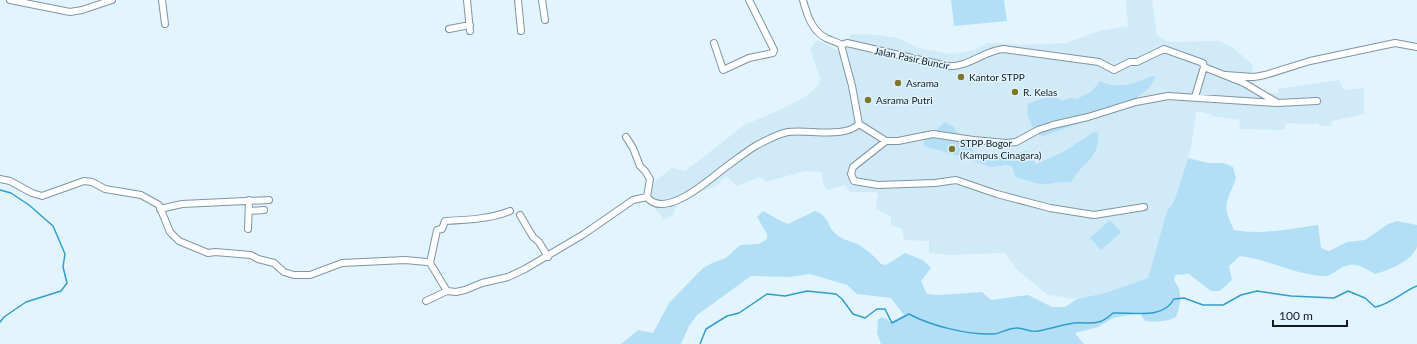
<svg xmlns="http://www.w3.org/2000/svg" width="1417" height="344" font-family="Lato,sans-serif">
<rect width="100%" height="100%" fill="#e2f5ff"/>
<path fill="#d0eaf7" d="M1126,0h26l5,36 12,6 50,-1 13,6 21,18 -2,16 15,11 13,2 -1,-5 61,-9 5,10 20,-2v26l-32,7 -1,5h-12v-3l-9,1 -24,-1 -2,7 -45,-1 1,-9 -29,-4v-2l-15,-3 -5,36 -17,55 -7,9 -19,67 -43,15 -28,6 -29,-4 -31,-25 -12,-17 -55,2 -21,-2v-12l-25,-1 -2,-12 -11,-2v-9l-15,-8 2,-15 -4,-2h-24l-5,-7 -18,5 -4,-8 -1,-10 -17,-1 -39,11 -6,-5 -23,9 -11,-10 -10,10 -35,14 -5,7 -4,9 -9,4 -3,-7 -4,-2 -5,-18 4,-12 17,-13 13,3 61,-47 32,-13 27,-14 14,-12 1,-7 -10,-29 7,-9 22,11 7,-3 4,-14 29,1 19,3 20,10 33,6 24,-4 12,-7 35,2 45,-2 32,-12 29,-5z"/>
<path fill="#b2dff6" d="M951,0h53l3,21 -53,5z
M1152,76l4,1 -7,11 -18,14 -25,12 -63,22 -8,-3 -8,-20 1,-9 23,-9 11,6 8,-3 7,1 15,-8 8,-10c18,9 34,3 52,-5z
M945,122l9,5 9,15 8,5 4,10c5,2 13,3 18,2l7,-4 28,-4 8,13 27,-12 31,-20 4,1c1,28 -14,27 -27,49 -8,0 -14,0 -22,2 -10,2 -25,-5 -34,-7l-3,-11 -6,-1 -16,2 -28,-10 -38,-11v-5z
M1188,158l21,5h15l9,4 3,11c-9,26 -15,25 -2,52 27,5 56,-1 84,-5l3,23 8,3 18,-9 18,-2 23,-16 9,-3 20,4c0,6 0,17 0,22 -6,15 -28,23 -42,27 -16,-9 -22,-14 -39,-3 -3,2 -7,5 -10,5 -28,0 -58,-17 -86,-20l-11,10 3,14 -12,11h-9l-22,-17 -14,1 -1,5c9,12 7,23 2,37 -9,5 -21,5 -31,4l-5,-8 -27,5 -15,9 -23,6 9,11h-203l-4,-11 1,-14 4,-2 9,5 13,-7 -13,-17 -34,-4 -10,-9 -37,-11 -22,3 -37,-1 -54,39 -8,11 -8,18h-60l17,-14 15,3 16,-30 34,-35 9,-5 14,-5 14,-13 19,-1 8,-5v-5l-10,-17 6,-6c6,3 21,12 25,13l27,-13c14,4 12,16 22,24 6,5 13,6 20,9 9,4 18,13 24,20l5,1 19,-12 18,7 8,8 -10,13 6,13 11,1 44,-3 9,8 37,-5 24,12h13l12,-8 28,-6 43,-15 19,-67 7,-9z
M1110,220l11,12 -20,18 -11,-12z"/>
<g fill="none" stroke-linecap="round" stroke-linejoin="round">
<path stroke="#2f9ecd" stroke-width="1.5" d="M0,190l11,3 18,12 24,21 12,28 -2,13 4,16 -6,8 -35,11 -22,15 -4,5
M700,344l6,-15 21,-13 12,-3 28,-19 18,2 22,-5 29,3 6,5 11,15 12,4 12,-9h8l7,14 17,-9c22,12 59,21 85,20 8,-1 14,-6 23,-6 8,0 13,5 21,3 12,-2 23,-6 36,-8 17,-1 24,4 39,-10 20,-1 50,7 61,-14l10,-1 19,7h20l18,-10 16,-4 34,5 43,2 14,-7 17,7 10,9c14,-2 29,-16 42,-21"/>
<defs>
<path id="minor" d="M10,0l60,12 12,-2 30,-10
M162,0l3,24
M467,0l3,31
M518,0l3,31
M542,0l3,20
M803,0c4,15 9,31 23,38 5,3 11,3 15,7
M449,29l21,-4
M714,43l9,27 26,-12 24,-5 1,-3 -25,-50
M841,45l11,41 7,38 27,17h12l35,-7 40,6 34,3 9,-1 22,-12 15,-5 35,-8 48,-15 32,-6 109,7 40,-2
M841,45l6,-2 100,23c21,2 36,-15 56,-17l96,13 15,8 16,-8h7l27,-13 39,14 1,4 -9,30
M1204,67l40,16 32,19
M1225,75l29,2 11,-2 45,-14 85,-18 22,4
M626,137l7,11 7,18 5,5 5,8 -3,18
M886,141l-33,26 -2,7 3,7 24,4 57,-2 21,-3 38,13
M0,179l10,2 22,12 10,3 42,-15 8,1 13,7 36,6 18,10 11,27 9,9 29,12 7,-1 36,3 7,4 16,4 10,9 10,3h16l32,-12 63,-3 22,2 3,1 17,28 9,1 9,-2 17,-7 26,-6 17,-8 59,-35 49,-34 14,-3c18,24 65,-20 80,-31 10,-7 20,-15 30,-21 10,-5 20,-11 31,-13 20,-3 56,7 71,-8
M997,194l53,14 44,7 50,-8
M160,209l22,-5 87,-4
M249,211l15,-1
M520,215l13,22 6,5 9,15
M248,229l1,-29
M430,263l7,-33 5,-1 3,-8c22,-1 45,-2 65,-10
M426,301l21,-10"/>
</defs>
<use href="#minor" stroke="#7f95a1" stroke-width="8"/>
<use href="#minor" stroke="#fff" stroke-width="6"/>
</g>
<g fill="#7e791f" stroke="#e2f5ff" stroke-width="1.5">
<circle cx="961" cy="77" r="4"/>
<circle cx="898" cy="83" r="4"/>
<circle cx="1015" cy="92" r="4"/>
<circle cx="868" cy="100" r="4"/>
<circle cx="952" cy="149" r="4"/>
</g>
<g text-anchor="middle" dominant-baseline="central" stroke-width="3" stroke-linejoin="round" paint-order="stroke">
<g font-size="10" fill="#141c21" stroke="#e2f5ff">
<text transform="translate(912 58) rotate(12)">Jalan Pasir Buncir</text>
</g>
<g font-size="10" fill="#141c21" stroke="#e2f5ff" text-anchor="start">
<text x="969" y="77">Kantor STPP</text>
<text x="906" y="83">Asrama</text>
<text x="1023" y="92">R. Kelas</text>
<text x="876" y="100">Asrama Putri</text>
<text x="960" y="143">STPP Bogor<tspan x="960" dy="12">(Kampus Cinagara)</tspan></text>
</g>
</g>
<path d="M1273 320v6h74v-6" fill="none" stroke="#141c21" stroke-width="2"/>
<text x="1279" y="320" font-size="12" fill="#141c21" stroke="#e2f5ff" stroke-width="3" paint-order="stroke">100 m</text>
</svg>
